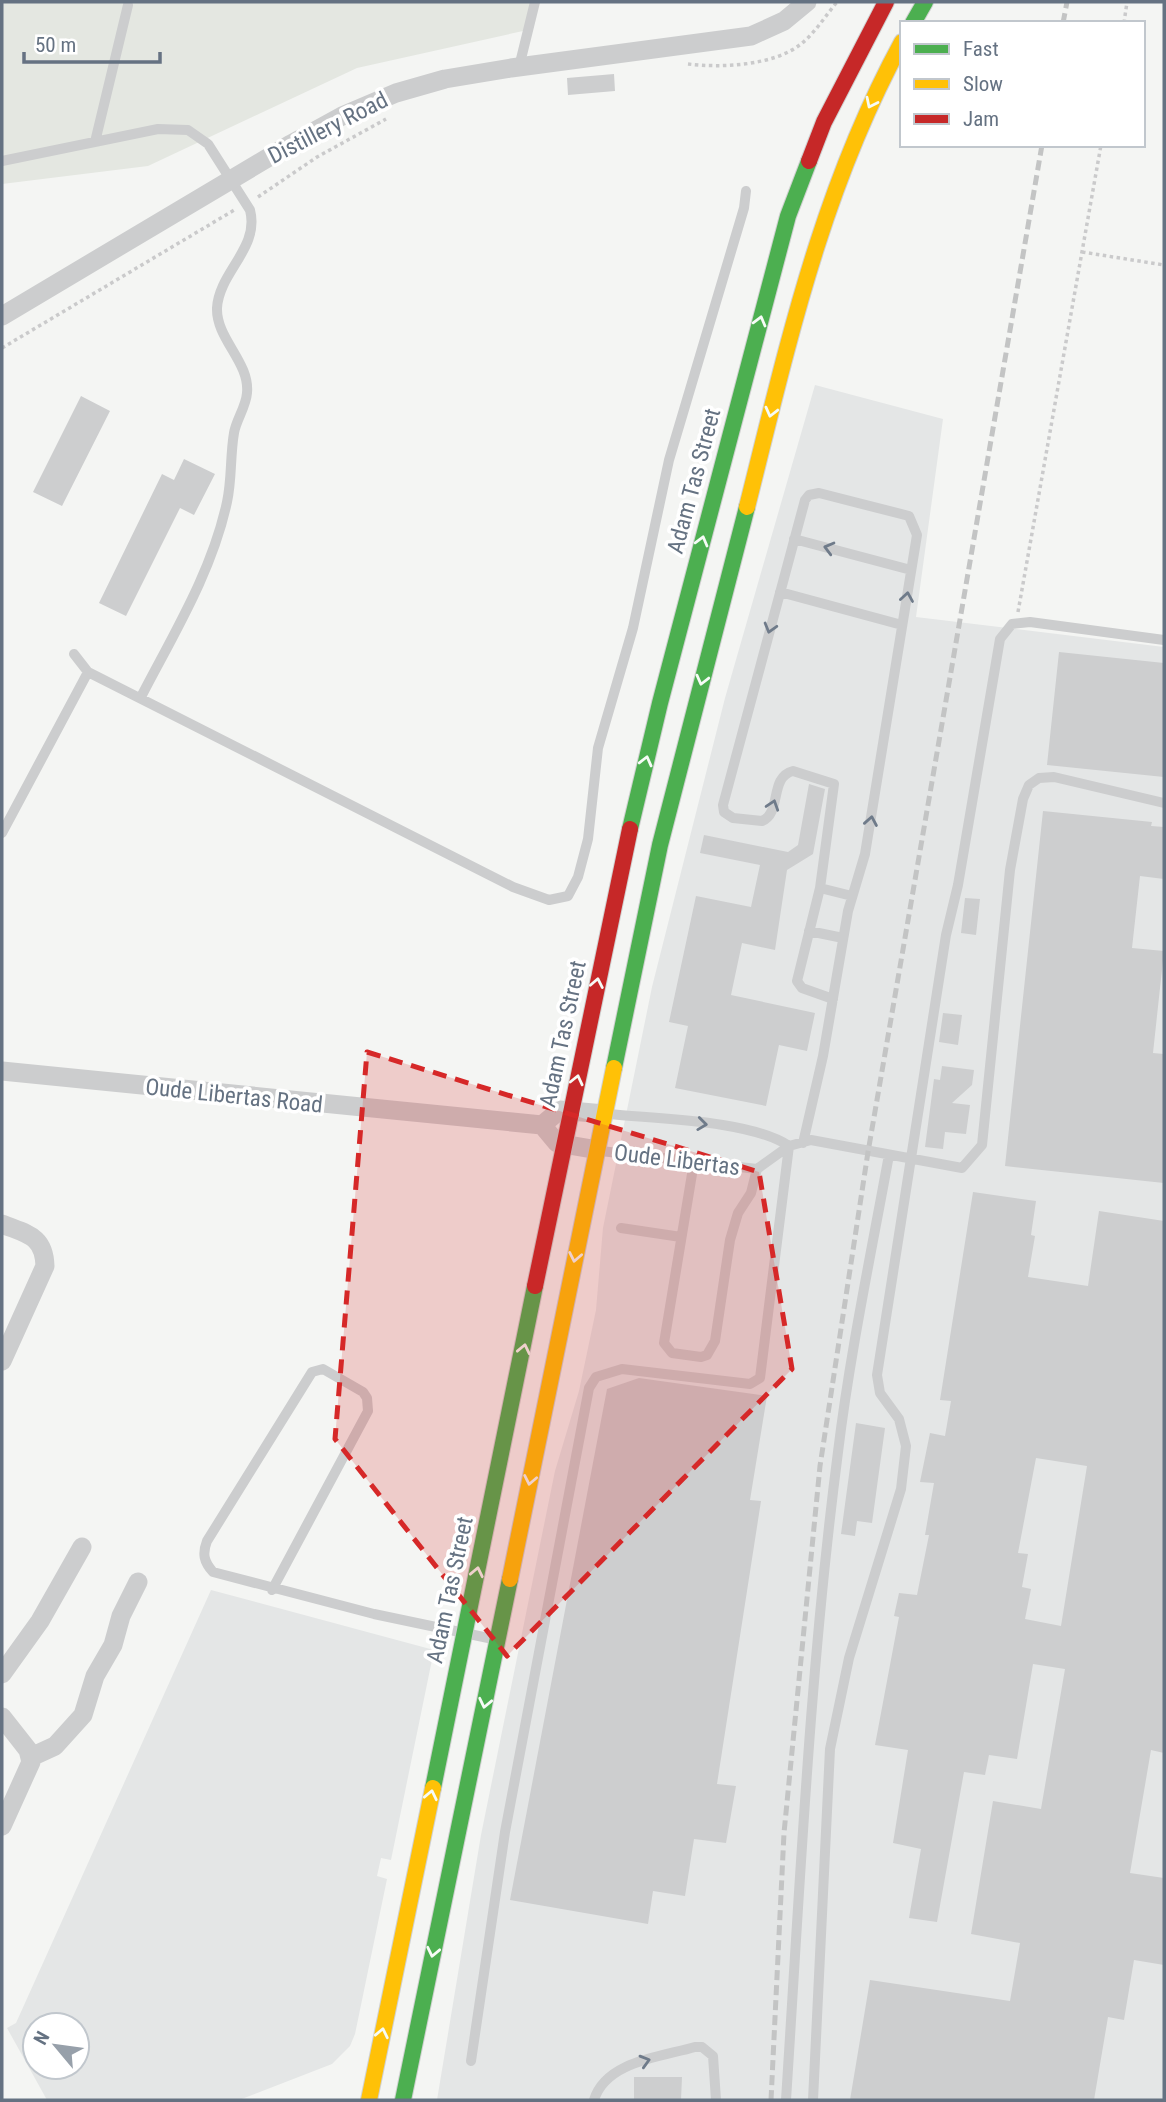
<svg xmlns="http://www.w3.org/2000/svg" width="1166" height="2102" font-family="'Roboto Condensed',sans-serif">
<rect width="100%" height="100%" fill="#f4f5f3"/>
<path fill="#e4e6e6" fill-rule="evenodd" d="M815,385l128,34 -27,198 248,30v1453h-727l44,-265 74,-364 24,-80 17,-81 7,-82 49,-241 73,-289z
M211,1590l223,60 -43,210 -10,-2 -4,18 10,3 -32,155 -5,12 -18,18 -93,36h-192l-40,-72 9,-5zM35,2025h42v42h-42z"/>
<path fill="#e4e7e1" d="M2,2h532l-11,29 -166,37 -209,98 -146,18z"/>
<path fill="#cdcecf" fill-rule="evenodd" d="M614,74l1,17 -47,4 -1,-17z
M81,396l29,15 -48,95 -29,-14z
M184,459l31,15 -21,41 -14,-7 -54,108 -27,-13 63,-129 12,6z
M1059,652l105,11v114l-117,-12z
M809,784l16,5 -12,65 -26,16 -12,80 -33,-7 -11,52 84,18 -8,38 -28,-6 -13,61 -91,-18 13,-62 -19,-4 27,-126 55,11 9,-42 -60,-12 4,-18 84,17 10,-7z
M1043,811l109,11 -1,4 13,1v52l-24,-3 -8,72 32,3 -11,102 11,1v129l-159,-17z
M965,898l15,1 -4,36 -15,-2z
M943,1013l19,2 -4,30 -19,-3z
M942,1066l32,4 -2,15 -20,18 18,2 -4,29 -21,-2 -2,17 -18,-2 9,-68 6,1z
M973,1192l63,9 -5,34 4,1 -7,41 60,9 11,-75 65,10v532l-13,-3 -21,123 34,5v87l-30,-5 -10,60 -16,-3 -14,83h-244l20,-120 140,21 10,-58 -49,-9 22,-133 48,8 24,-140 -32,-5 -16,95 -28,-4 -4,20 -21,-3 -27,150 -28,-4 12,-69 -28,-6 15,-93 -33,-5 24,-128 -5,-1 5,-23 18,2 12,-60h-4l9,-52 -14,-1 10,-49 15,3 6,-35 -11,-1zM1036,1458l51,8 -26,160 -36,-7 6,-30 -9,-2 6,-33 -10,-1z
M639,1378l128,18 -17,104 11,1 -44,283 19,2 -10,57 -32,-4 -9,57 -32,-5 -5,33 -138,-24 97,-511z
M856,1423l29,5 -13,95 -15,-2 -2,15 -14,-2z
M634,2077h48l-1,23h-47z"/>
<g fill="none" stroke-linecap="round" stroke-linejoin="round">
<defs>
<path id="fast" d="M913,23l12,-21
M630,829l30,-126 128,-487 21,-55
M614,1068l46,-223 87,-338
M433,1788l102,-502
M403,2100l107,-521"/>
<path id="slow" d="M747,507c41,-163 74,-316 155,-465
M510,1579l104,-511
M369,2100l64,-312"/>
<path id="jam" d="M809,161l15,-39 62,-120
M535,1286l95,-457"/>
</defs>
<use href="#fast" stroke="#d0d1d1" stroke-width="18"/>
<use href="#slow" stroke="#d0d1d1" stroke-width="18"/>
<use href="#jam" stroke="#d0d1d1" stroke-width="18"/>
<path stroke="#cacacb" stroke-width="3.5" stroke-dasharray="3.5 3.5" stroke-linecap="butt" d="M1124,23l3,-21
M688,64c33,4 85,2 113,-20 14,-11 25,-29 36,-42
M258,197l59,-40 69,-38
M1082,252l82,13
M2,348l234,-139
M1018,612l83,-467"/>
<path stroke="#cccdce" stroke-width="10" d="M519,67l16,-65
M95,142l33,-137
M2,161l156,-32 30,1 20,14 42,66c10,38 -31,62 -33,98 -1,31 33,54 30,85 -1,14 -11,27 -13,40 -4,23 -2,47 -7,69 -15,70 -54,133 -86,195
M794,539l117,31
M780,592l122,33
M74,654l14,18 425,215 36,13 19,-4 10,-19 10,-38 10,-91 35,-120 36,-168 75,-252 2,-17
M2,833l86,-161
M820,888l32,8
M809,931l34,7
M609,1114c48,5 141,6 180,32
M803,1143l20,-87 25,-145 17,-57 52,-319 -8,-19 -90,-23 -10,2 -4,5 -82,305 1,7 9,6 29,3c20,-8 7,-44 31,-50l41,13 -14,104 -23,93 5,7 31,11
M601,1151l156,18
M694,1162l-30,181 8,10 29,4 6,-2 8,-14 15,-101 8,-27 13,-20 6,-24 32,-23 22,-6 151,28 20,-23 28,-275 13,-71 6,-14 10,-7 15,-1 110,26
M621,1228l60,9
M272,1590l96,-179 -1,-13 -4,-6 -40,-23 -11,3 -105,169c-5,13 -3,21 6,31l161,42 119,25
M471,2061l34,-229 84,-444 7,-11 26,-8 128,15 10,-6 29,-232
M594,2100c12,-39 67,-43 101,-53h7l11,9 3,44
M786,2100c14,-216 24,-433 52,-648 12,-99 33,-198 51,-297
M813,2100l17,-351 19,-91 52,-169 5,-43 -7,-27 -19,-26 -3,-18 69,-440 12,-50 42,-246 12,-15 18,-2 134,18"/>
<path stroke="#cccdce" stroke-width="19" d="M2,316l289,-172 51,-28 54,-23 49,-14 66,-11 240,-32 33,-15 23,-19
M2,1071l540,54
M542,1125l18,-15 44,4
M542,1125l15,18 41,7
M2,1224c24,10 42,11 43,42l-43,95
M2,1674l38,-53 42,-74
M2,1717l26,33 3,12 -29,64
M31,1757l24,-11 28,-31 12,-39 18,-31 8,-29 17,-34"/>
<use href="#fast" stroke="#4caf50" stroke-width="16"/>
<use href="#slow" stroke="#ffc107" stroke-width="16"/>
<use href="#jam" stroke="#c62828" stroke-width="16"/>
<path stroke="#c3c4c4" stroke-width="5" stroke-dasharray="10 5" stroke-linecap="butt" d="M1063,23l4,-21
M771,2100l13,-267 36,-367 48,-314 174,-1007"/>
</g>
<defs><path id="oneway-chevron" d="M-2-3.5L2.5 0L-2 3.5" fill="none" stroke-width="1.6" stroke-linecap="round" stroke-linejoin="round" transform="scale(1.75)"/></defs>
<g stroke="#f6fbf6">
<use href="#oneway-chevron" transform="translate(871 103) rotate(116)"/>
<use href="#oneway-chevron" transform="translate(760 321) rotate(-75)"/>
<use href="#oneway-chevron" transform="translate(771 412) rotate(104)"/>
<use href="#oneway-chevron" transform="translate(702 541) rotate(-75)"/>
<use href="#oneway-chevron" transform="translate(702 680) rotate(104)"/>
<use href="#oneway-chevron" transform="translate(646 761) rotate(-76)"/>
<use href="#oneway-chevron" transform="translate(597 983) rotate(-79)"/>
<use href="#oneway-chevron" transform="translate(577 1080) rotate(-77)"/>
<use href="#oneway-chevron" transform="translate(575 1257) rotate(101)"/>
<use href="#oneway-chevron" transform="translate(524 1349) rotate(-78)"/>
<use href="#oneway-chevron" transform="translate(530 1480) rotate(101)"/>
<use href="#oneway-chevron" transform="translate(477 1572) rotate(-78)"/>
<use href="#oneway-chevron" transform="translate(485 1703) rotate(102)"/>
<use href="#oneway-chevron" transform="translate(431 1795) rotate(-78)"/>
<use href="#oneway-chevron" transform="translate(433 1952) rotate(102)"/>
<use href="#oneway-chevron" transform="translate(382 2033) rotate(-78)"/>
</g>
<g stroke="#6f7b8a">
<use href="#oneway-chevron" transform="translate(829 548) rotate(-165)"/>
<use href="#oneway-chevron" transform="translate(907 597) rotate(-81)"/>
<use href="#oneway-chevron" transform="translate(770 628) rotate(106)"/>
<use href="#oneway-chevron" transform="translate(773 805) rotate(-72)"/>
<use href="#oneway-chevron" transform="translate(871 821) rotate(-80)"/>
<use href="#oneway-chevron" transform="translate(702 1124) rotate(7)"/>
<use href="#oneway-chevron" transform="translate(645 2061) rotate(-16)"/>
</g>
<path fill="#d62828" fill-opacity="0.2" stroke="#d62828" stroke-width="5" stroke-dasharray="14 9" stroke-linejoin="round" d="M367,1052l392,120 33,197 -285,287 -172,-217z"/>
<g text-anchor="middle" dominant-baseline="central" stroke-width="7" stroke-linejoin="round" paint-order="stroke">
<g font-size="23" fill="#657282" stroke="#fff">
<text transform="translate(328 128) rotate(-27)">Distillery Road</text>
<text transform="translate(694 481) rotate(-75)">Adam Tas Street</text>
<text transform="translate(563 1034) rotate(-78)">Adam Tas Street</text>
<text transform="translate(234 1096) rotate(6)">Oude Libertas Road</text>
<text transform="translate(677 1160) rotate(7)">Oude Libertas</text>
<text transform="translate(450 1590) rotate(-78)">Adam Tas Street</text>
</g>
</g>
<rect width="1166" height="2102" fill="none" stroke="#657282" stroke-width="7"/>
<rect x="900" y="21" width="245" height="126" fill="#ffffff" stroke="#c1c7cd" stroke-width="2"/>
<rect x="914" y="44" width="35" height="10" fill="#4caf50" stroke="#c1c7cd" stroke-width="2"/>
<text x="963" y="56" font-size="21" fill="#657282">Fast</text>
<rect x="914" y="79" width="35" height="10" fill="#ffc107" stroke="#c1c7cd" stroke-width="2"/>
<text x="963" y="91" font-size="21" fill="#657282">Slow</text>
<rect x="914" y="114" width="35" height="10" fill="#c62828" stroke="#c1c7cd" stroke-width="2"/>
<text x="963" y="126" font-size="21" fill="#657282">Jam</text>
<g transform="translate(56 2046) rotate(299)"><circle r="33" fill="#ffffff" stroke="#c1c7cd" stroke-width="2"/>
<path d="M0-5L12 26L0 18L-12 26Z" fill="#97a0aa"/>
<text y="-10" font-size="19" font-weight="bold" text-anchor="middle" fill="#657282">N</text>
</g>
<path d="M24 52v10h136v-10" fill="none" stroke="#657282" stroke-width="3.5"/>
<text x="35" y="52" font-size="21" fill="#657282" stroke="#ffffff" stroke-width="5" paint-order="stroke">50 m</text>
</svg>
